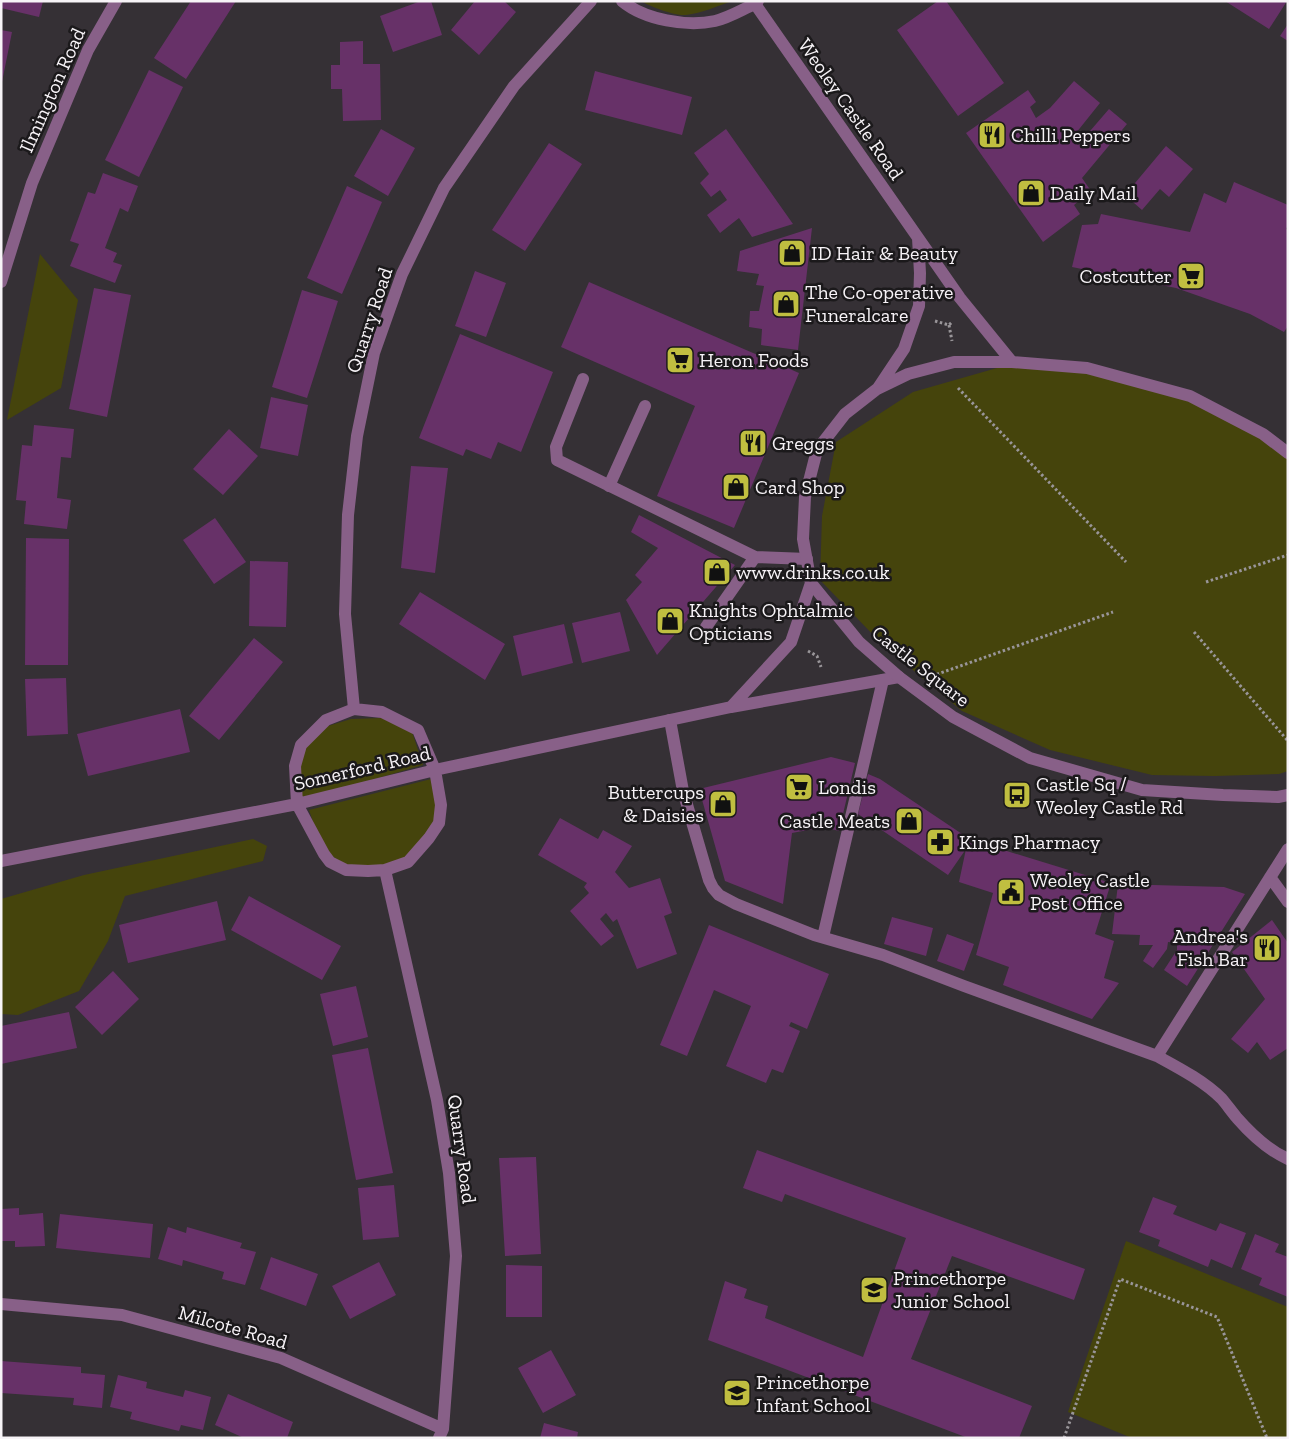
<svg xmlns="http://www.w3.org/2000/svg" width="1289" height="1439" font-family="'Zilla Slab',serif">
<rect width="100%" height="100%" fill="#353035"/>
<path fill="#45440c" d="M641,1h91c-14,5 -30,12 -46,14 -11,1 -35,-8 -45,-14z
M40,254l38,46 -17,88 -54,32z
M1011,364l74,6 103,28 73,39 27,20v314l-9,3 -64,2 -63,-1 -102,-25 -88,-39 -79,-66 -63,-65 2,-64 14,-74 77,-50z
M382,718l30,14 11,33 -124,36v-24l5,-28 24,-23 23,-7z
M431,779l8,27 -5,19 -30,35 -21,6 -35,2 -26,-20 -13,-38z
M253,839l14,7 -4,15 -138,35 -17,45 -29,50 -61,24 -17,-1v-115l83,-24z
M1126,1241l162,66v131h-156l-64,-26z"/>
<path fill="#673168" d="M1,1h42l-4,16 -38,-9z
M191,1h45l-50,78 -32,-21z
M421,1h10l11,34 -49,17 -13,-36z
M475,1h29l12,11 -37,43 -28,-25z
M938,1h8l58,82 -46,33 -61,-86z
M1225,1h62l-18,28z
M1288,24v17l-8,-5z
M1,30l11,2 -10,50 -1,-1z
M363,41v23h17l1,56 -38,1 -1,-32h-11v-24h9v-23z
M149,70l34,17 -44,90 -34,-17z
M595,71l97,26 -10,38 -97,-25z
M1074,81l26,22 -28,35 6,7 31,-36 18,15 -45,54 9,13 -17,14 6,9 -37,28 -77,-109 62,-43 8,12 -6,5 6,11 14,-10z
M381,129l34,19 -27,48 -34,-20z
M726,129l67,95 -41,13 -13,-19 -19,15 -13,-18 20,-15 -7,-10 -9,7 -11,-14 9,-9 -15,-21z
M549,143l33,21 -57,87 -33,-21z
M1166,146l27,23 -24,28 -9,-8 -18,21 -17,-15z
M103,173l35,13 -10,26 -8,-4 -15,40 12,5 -4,9 9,3 -7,18 -45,-17 9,-22 -9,-3 18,-49 7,2z
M1234,182l54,23v20l-2,4 2,1v96l-4,6 -34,-18 -74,-26 -104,-21 10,-42 16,-1 3,-10 89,18 14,-39 22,10z
M347,186l35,16 -40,92 -35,-16z
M812,228l-14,122 -37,-5 1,-16 -13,-2 1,-16h9l5,-25 -8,-1 3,-11 -22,-3 3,-20z
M475,271l31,12 -20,54 -31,-11z
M589,282l210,91 -65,155 -77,-32 38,-90 -134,-59z
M94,288l37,7 -24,122 -38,-8z
M302,290l36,11 -31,97 -35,-11z
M460,334l93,38 -32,80 -23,-10 -7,17 -25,-10 -3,7 -44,-18z
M271,397l37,8 -10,51 -38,-8z
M34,425l40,4 -3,29 -10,-1 -4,41 14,2 -4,29 -43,-5 2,-23 -10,-1 6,-55 10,1z
M229,429l29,27 -35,39 -30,-26z
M411,466l37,2 -13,105 -34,-5z
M639,515l96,50 -78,90 -31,-55 16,-18 -7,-7 23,-27 -27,-16z
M215,518l31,44 -32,22 -31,-44z
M26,538l43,1 -1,126h-43z
M250,561l38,1 -2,65 -37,-1z
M420,592l85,52 -20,36 -86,-56z
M620,612l10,39 -48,12 -10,-40z
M564,624l9,39 -51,13 -9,-40z
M254,638l29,24 -64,78 -30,-24z
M66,678l2,56 -41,2 -2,-57z
M180,709l10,43 -102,24 -11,-42z
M831,757l24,6 -16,68 -15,-4 -32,6 -9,71 -58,-23 -26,-92z
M868,774l12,5 91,61 140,43 -16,51 19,7 -10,37 15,5 -27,36 -89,-34 6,-18 -33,-12 17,-62 -34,-11 7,-33 -18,26 -90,-61z
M560,818l38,21 5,-9 29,16 -17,26 14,16 31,-10 12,35 -8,3 13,38 -40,15 -20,-50 -4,3 -7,-9 -6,6 14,17 -13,10 -31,-35 19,-18 -5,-6 3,-4 -49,-28z
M1118,884l106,3 21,7 -58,92 -23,-16 13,-20v-7l-9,-1 -1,7 -14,19 -10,-7 10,-16h-14l1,-10 -28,-1z
M249,896l92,50 -19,34 -91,-50z
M217,901l9,39 -98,23 -9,-38z
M892,917l41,11 -7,28 -42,-12z
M1272,920l16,23v105l-18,12 -13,-18 -9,11 -17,-14 34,-40 -33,-47z
M709,925l120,49 -22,55 -16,-7 -2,4 11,5 -17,42 -11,-4 -6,14 -40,-17 25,-60 -37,-16 -27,66 -27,-11z
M947,934l27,10 -10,27 -27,-10z
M113,971l26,28 -37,36 -27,-28z
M356,986l12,51 -35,9 -13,-52z
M69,1012l8,36 -76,16v-38z
M368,1048l25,125 -37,7 -24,-125z
M757,1150l328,119 -11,31 -122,-44 -41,103 121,47 -13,32h-51l-260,-98 17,-59 22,8 -3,9 24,8 -3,12 98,39 43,-119 -121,-44 -3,8 -39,-14z
M536,1157l5,97 -36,2 -6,-98z
M394,1185l5,52 -36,3 -5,-52z
M1153,1197l24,9 -4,8 43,17 4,-8 26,10 -14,35 -21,-9 -3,8 -50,-21 2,-6 -21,-8z
M19,1208v7l24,-2 2,33 -30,1v-6h-14v-32z
M60,1214l93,10 -3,34 -94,-10z
M168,1227l18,6 1,-6 55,16 -2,5 16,4 -11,33 -23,-6 2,-7 -41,-12 -1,6 -24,-7z
M1255,1234l24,10 -4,8 13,5v40l-29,-12 3,-7 -21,-9z
M271,1257l47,17 -12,32 -46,-17z
M379,1262l17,33 -46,24 -18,-33z
M506,1265l36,1v51h-36z
M551,1350l25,45 -33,18 -25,-45z
M1,1361l80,6v6l24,2 -3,33 -29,-3 1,-7 -73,-5z
M118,1375l29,7 -1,6 37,9 2,-7 26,7 -8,33 -22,-5 -2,6 -49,-12 2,-7 -22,-5z
M228,1394l65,28 -6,16h-43l-29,-13z
M544,1423l34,9 -1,6h-37z"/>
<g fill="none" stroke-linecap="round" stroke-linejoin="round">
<path stroke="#999599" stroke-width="3" stroke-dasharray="2.5 2.5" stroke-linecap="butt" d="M935,321l14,4 3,-3
M949,325l3,16
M958,388l168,174
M1206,582l82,-27
M1194,632l94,109
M808,651l9,5 4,11
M932,676l181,-64
M1064,1438l56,-159 97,38 50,121"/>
<path stroke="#886088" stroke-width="12" d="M583,379l-27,68 1,13 198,97 52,2
M609,486l36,-80
M706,627l49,-70
M670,720l13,71 26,89 4,8 6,7 17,9 25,10 53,21 69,20 81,31 193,70c22,12 47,25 65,43 5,6 10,13 15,19 14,16 31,32 51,41
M1270,877l18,25
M823,937l60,-257
M1157,1056l131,-207"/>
<path stroke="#886088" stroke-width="12" d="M622,1c23,19 65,26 93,20 14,-3 28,-12 40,-17l3,-3
M1,282l31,-99 56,-133 28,-49
M731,707l60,-65 20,-59
M354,709l-9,-95 3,-99 9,-79 17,-83 28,-79 42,-86 70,-102 77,-85
M354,709l28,3 36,18 17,40 6,35 -2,18 -10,15 -21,24 -23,8 -17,1 -22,-1 -16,-8 -6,-8 -27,-50 -2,-38 6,-21 25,-25z
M1,861l296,-57 138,-34 296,-63 168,-30
M385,870l52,230 12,73 7,83 -13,173 -4,9
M1,1304l121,11 159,43 162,71"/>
<path stroke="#886088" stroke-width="12" d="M753,1l207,297 52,64
M878,388l26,-39 15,-43 1,-33 -2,-35
M1288,453l-25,-19 -73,-38 -103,-28 -75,-6h-58l-46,12 -31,15 -32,25 -28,36 -12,47 -2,42 8,44 48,59 40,35 54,40 77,41 112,32 81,5 55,2 10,-2"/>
</g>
<defs>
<symbol id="restaurant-square" viewBox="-11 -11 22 22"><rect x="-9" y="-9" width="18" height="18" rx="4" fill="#c0be40" stroke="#1b191b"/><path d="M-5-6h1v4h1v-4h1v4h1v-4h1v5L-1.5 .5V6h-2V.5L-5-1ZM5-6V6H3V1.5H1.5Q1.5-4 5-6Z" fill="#111"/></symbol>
<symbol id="shop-square" viewBox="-11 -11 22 22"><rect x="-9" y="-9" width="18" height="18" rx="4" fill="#c0be40" stroke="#1b191b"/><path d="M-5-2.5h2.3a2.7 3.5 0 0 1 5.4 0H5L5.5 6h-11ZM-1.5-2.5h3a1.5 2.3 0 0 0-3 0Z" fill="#111"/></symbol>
<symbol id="supermarket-square" viewBox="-11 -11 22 22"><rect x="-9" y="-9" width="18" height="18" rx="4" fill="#c0be40" stroke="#1b191b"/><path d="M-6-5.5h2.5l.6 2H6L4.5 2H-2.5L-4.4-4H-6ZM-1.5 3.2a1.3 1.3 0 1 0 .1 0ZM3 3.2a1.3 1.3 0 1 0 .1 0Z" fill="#111"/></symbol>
<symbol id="bus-square" viewBox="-11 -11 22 22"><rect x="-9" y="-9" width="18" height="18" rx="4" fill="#c0be40" stroke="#1b191b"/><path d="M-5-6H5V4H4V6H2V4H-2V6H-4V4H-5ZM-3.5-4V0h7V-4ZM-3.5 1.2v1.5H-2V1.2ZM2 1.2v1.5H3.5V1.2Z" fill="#111"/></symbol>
<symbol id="pharmacy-square" viewBox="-11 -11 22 22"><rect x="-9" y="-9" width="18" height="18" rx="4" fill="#c0be40" stroke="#1b191b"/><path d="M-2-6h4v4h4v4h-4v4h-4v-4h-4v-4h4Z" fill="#111"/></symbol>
<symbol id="civic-square" viewBox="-11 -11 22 22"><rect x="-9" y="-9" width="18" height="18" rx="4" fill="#c0be40" stroke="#1b191b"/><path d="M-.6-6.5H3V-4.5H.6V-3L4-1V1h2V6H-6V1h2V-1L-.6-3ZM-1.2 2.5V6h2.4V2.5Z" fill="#111"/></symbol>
<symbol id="school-square" viewBox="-11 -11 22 22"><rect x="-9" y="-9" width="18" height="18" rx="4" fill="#c0be40" stroke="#1b191b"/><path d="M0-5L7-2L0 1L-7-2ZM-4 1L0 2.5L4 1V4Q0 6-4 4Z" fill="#111"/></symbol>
</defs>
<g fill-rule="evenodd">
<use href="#restaurant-square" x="976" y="119" width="32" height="32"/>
<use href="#shop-square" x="1015" y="177" width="32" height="32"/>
<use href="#shop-square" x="776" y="237" width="32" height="32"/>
<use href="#supermarket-square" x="1175" y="260" width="32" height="32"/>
<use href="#shop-square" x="770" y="288" width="32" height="32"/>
<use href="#supermarket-square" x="664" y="344" width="32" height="32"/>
<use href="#restaurant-square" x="737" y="427" width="32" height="32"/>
<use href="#shop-square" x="720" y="471" width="32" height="32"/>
<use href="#shop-square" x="701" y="556" width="32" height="32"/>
<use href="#shop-square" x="654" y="605" width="32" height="32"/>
<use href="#supermarket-square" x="783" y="771" width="32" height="32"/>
<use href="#bus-square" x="1001" y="779" width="32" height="32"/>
<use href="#shop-square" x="707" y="788" width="32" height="32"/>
<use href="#shop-square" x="893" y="805" width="32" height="32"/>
<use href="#pharmacy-square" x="924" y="826" width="32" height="32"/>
<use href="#civic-square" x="995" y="876" width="32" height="32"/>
<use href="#restaurant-square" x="1251" y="932" width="32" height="32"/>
<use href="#school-square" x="858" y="1274" width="32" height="32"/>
<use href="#school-square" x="721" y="1377" width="32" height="32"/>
</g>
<g text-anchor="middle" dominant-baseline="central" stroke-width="5" stroke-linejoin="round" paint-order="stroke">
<g font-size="20" fill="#f7f3f7" stroke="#1b191b">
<text transform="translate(52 90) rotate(-66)">Ilmington Road</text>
<text transform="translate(851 109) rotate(55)">Weoley Castle Road</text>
<text transform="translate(369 320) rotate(-72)">Quarry Road</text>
<text transform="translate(921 666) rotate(38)">Castle Square</text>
<text transform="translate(362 768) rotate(-13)">Somerford Road</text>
<text transform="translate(462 1149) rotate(82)">Quarry Road</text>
<text transform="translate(233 1327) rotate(16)">Milcote Road</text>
</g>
<g font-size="20" fill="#f7f3f7" stroke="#1b191b" text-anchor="start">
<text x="1011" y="135">Chilli Peppers</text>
<text x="1050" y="193">Daily Mail</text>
<text x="811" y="253">ID Hair &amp; Beauty</text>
<text x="1172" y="276" text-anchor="end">Costcutter</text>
<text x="805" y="292">The Co-operative<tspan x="805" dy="23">Funeralcare</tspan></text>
<text x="699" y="360">Heron Foods</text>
<text x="772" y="443">Greggs</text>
<text x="755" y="487">Card Shop</text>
<text x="736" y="572">www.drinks.co.uk</text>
<text x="689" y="610">Knights Ophtalmic<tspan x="689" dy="23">Opticians</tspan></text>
<text x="1036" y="784">Castle Sq /<tspan x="1036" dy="23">Weoley Castle Rd</tspan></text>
<text x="818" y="787">Londis</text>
<text x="704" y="792" text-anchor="end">Buttercups<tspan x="704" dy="23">&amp; Daisies</tspan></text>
<text x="890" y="821" text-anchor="end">Castle Meats</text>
<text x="959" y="842">Kings Pharmacy</text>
<text x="1030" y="880">Weoley Castle<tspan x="1030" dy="23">Post Office</tspan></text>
<text x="1248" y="936" text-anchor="end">Andrea's<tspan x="1248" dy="23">Fish Bar</tspan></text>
<text x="893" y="1278">Princethorpe<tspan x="893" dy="23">Junior School</tspan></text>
<text x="756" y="1382">Princethorpe<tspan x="756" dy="23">Infant School</tspan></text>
</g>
</g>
<rect width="1289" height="1439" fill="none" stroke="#f7f3f7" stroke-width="5"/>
</svg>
